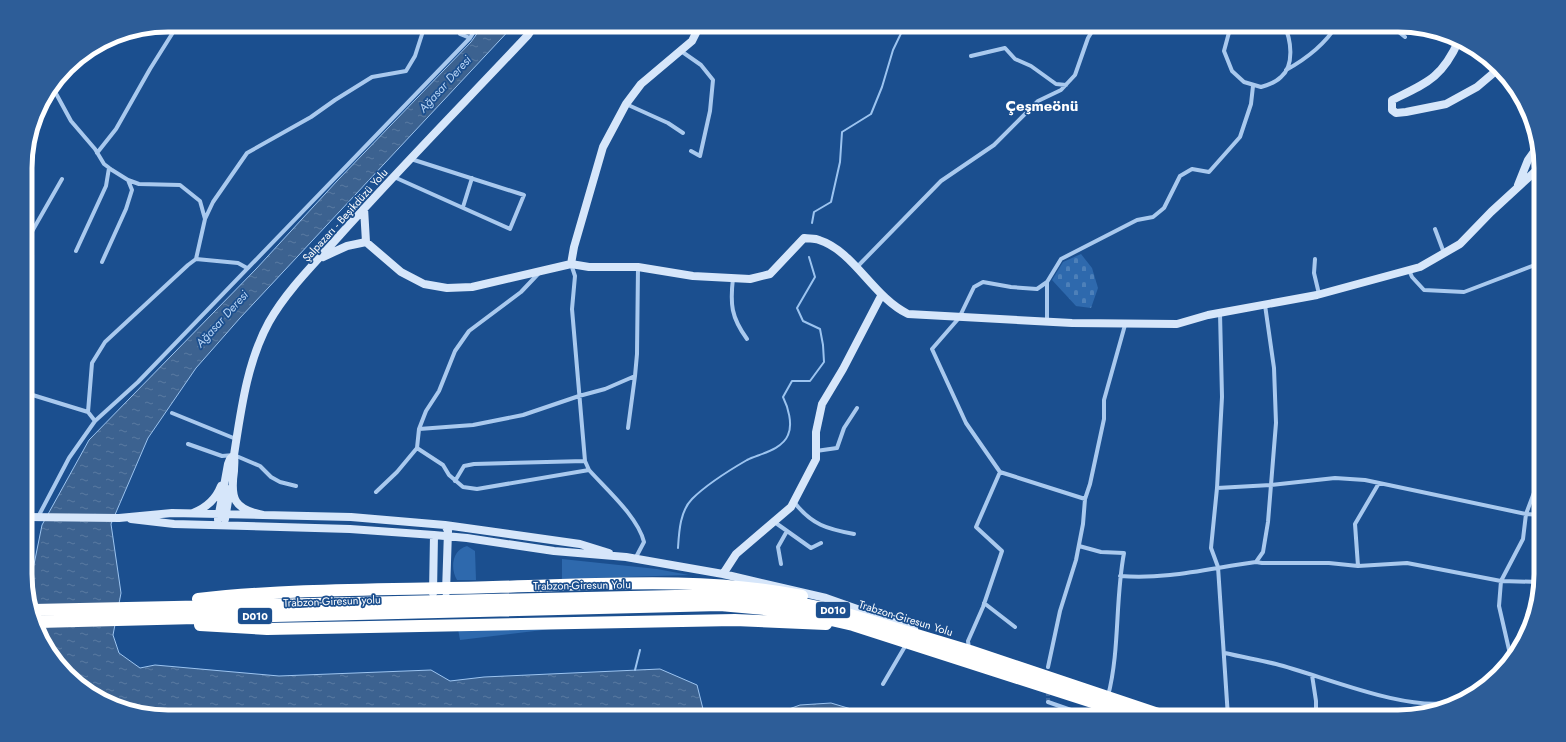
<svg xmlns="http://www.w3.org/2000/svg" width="1566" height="742" font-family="Jost,sans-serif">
<defs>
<pattern id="cemetery-stones" width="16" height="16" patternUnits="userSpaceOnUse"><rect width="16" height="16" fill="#2e69ad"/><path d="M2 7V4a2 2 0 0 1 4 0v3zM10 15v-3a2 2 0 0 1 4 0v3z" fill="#4d80b9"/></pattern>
<pattern id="water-ripples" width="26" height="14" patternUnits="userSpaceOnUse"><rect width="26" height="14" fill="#3c6290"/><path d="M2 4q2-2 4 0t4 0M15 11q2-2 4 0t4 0" fill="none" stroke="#597aa1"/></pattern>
</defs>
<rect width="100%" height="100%" fill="#1b4f8f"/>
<path fill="#2e69ad" d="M467,546l8,5 1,29h-19c-7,-12 -5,-30 10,-34z
M562,559l95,10 32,6 -127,4z
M458,629h93l-91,11z"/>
<path fill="url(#cemetery-stones)" d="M1081,254l11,14 6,20 -7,20 -15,-2 -24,-26 11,-18z"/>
<path fill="url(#water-ripples)" stroke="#9cc4f0" d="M483,25h31l-274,293 -44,50 -48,70 -37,86 10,69 -8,42 6,18 21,15 15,-3 124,11 152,-6 19,11 34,-4 176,-8 37,16 8,32h-537l-55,-11 -59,-45 -25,-61v-11l13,-64 47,-85 167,-171 81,-88 134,-139z
M831,703l47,14h-111l33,-12z"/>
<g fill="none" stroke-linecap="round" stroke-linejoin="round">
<path stroke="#9cc4f0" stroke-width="2" d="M812,223l2,-11 17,-10 9,-40 2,-30 29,-18 11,-27 11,-37 12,-25
M678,548c1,-16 2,-37 14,-49 15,-15 36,-28 55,-39 12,-6 35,-10 41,-25 5,-11 0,-28 -5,-38l9,-16h18l14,-19 -1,-17 -3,-16 -17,-8 -6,-13 18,-31 -6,-20
M635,670l5,-20"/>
<path stroke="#3d69a0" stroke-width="4" stroke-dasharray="4 2" stroke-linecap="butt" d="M1048,702v-13"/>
<path stroke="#a9c9ee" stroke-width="4" d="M459,25l1,9 10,4
M518,25l11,7
M1231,25l-7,26 8,20 12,11 17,5c7,-2 15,-5 20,-10 14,-12 10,-38 3,-52
M1390,25l15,12
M681,51l20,14 12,15 -3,31 -10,45 -9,-5
M971,56l34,-8 10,11 16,7 25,18 10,1
M1286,70c20,-11 39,-26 51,-45
M53,88l18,33 24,28 9,15 8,6 16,10 11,4 41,1 20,16 5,18 -9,40
M626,104l42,19 15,10
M97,153l19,-24 34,-60 27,-43
M394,177l116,52 14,-34 -113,-36
M463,207l9,-29
M205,219l8,-17 34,-49 64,-36 24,-17 37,-23 34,-6 9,-15 10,-31
M1435,229l9,24
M26,242l36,-63
M76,251l30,-65 3,-18
M1315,259l-1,14 5,21
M102,262l24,-53 6,-19 -4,-10
M571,264l4,12 -3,33 13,152 4,9c17,19 49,47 55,72l-9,17
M857,267l84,-86 53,-36 44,-44 23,-11 14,-15 13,-37 8,-13
M26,270v14
M1409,270l3,7 12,13 40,2 76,-29
M733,278c-3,26 -2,39 14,61
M1047,282l-10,7 -26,-2 -28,-5 -9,5 -15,31 -27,31 34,74 34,49 85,27
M26,301l5,4
M1220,313l2,84 -5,91 -6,60 7,19 10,150
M1047,322v-40l14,-23 76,-39 16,-3 11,-9 16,-32 12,-7 17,3 31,-35 11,-33 2,-18
M26,393l62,19 7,9
M88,412l4,-49 13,-21 83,-77 8,-6 42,4 9,5
M172,413l64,26
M628,428l7,-52
M419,429l54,-4 50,-10 56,-19 26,-7 30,-13 2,-22 1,-87
M188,444l34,12 12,-1 26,11 11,11 9,5 16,4
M417,448l26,17 6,10 14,12 14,2 112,-19
M816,451l21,-3 7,-20 13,-20
M455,481l9,-15 10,-2 111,-3
M1217,488l54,-3 64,-7 30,2 161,34 15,1
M376,492l21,-20 20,-24 2,-19 7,-18 13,-20 16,-40 14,-20 52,-39 18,-19
M794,502c18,23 33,27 60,32
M38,517l31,-59 26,-37 43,-39 332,-344 8,-13
M773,521l38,27 10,-5
M1079,546l22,6 23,1c-9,47 -4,97 -16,143
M1256,562l6,1h67l29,3 49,-3 94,18 39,1
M781,564l-3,-17 9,-16
M1358,566l-3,-42 24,-41
M1120,576c46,4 91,-8 136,-14l7,-10 5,-30 8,-99 -2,-55 -9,-63
M984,603l31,24
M969,649l-1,-8 15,-34 19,-56 -26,-24 24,-55
M1225,653c17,4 34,7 51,11 47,12 130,48 176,38
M1048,667l12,-56 16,-51 7,-36 2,-25 5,-15 14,-65v-19l21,-75
M1502,672l8,-18 -11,-48 2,-25 22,-42 3,-25 15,-40
M1312,675l4,26v16
M883,684l24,-41
M1048,702l43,15"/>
<path stroke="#d6e6fa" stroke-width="8" d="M1459,40c-17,38 -32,43 -67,60v10l4,3 10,-1 40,-8 31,-17 20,-17
M1518,185l10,-25 10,-14
M364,208l2,34 35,30 23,12 23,4 25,-1 99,-23 3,-17 29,-100 23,-43 15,-20 51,-43 8,-16
M323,257l24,-11 19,-4
M571,264l18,3h49l55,9 57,3 20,-5 34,-36c5,1 11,0 15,2 35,11 54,57 89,74l164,9 105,1 31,-9 109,-20 103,-28 40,-23 31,-32 49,-45
M193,513c13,-5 23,-14 28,-27
M263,515c-29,-6 -33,-16 -29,-44 0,-6 1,-10 0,-16 7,-45 13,-93 35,-133 18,-32 47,-60 71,-87 61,-68 125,-133 188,-200l7,-10
M26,517l93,1 53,-5 91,2 88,2 94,8 3,6 -2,61
M131,519l43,5 176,5 84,6 -1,58
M218,519l10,-55 2,-5 4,-4
M225,519l5,-30
M445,525l135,19 29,9
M434,535l33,3 87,13 72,6 97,17 13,-20 55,-47 25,-48v-27l6,-28 21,-35 38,-73
M723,574l103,24 88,31"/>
<path stroke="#fff" stroke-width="12" d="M198,599c98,-11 196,-9 295,-12 103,-2 207,-11 309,9
M33,610l687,-15 78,8 39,8 133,40 197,66
M38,622l682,-17 76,7 57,13 286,92
M200,625l67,4 468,-9 91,4"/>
</g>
<g text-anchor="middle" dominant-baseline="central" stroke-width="3.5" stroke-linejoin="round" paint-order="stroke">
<g fill="#1b4f8f" stroke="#bbcadd" stroke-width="1">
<rect x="816" y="602" width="34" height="16" rx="3"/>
<rect x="238" y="608" width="34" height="16" rx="3"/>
</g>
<g font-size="10" font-weight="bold" fill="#fff">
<text x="833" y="610">D010</text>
<text x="255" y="616">D010</text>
</g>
<g font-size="11" fill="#fff" stroke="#1b4f8f">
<text transform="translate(345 215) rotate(-48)">Şalpazarı - Beşikdüzü Yolu</text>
<text transform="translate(582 585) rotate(-1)">Trabzon-Giresun Yolu</text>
<text transform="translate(332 601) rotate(-2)">Trabzon-Giresun yolu</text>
<text transform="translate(906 618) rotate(17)">Trabzon-Giresun Yolu</text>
</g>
<g font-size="12" font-style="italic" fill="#b5d3f5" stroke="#1b4f8f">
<text transform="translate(445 84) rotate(-48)">Ağasar Deresi</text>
<text transform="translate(222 319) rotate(-48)">Ağasar Deresi</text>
</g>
<g font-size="15" font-weight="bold" fill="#fff" stroke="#1b4f8f">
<text x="1042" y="106">Çeşmeönü</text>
</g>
</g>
<path d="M0 0H1566V742H0ZM168 32H1398A136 136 0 0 1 1534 168V574A136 136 0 0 1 1398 710H168A136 136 0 0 1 32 574V168A136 136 0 0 1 168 32Z" fill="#2d5d98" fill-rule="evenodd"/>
<path fill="none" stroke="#fff" stroke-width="5" d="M168 32H1398A136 136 0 0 1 1534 168V574A136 136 0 0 1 1398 710H168A136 136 0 0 1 32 574V168A136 136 0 0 1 168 32Z"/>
</svg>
